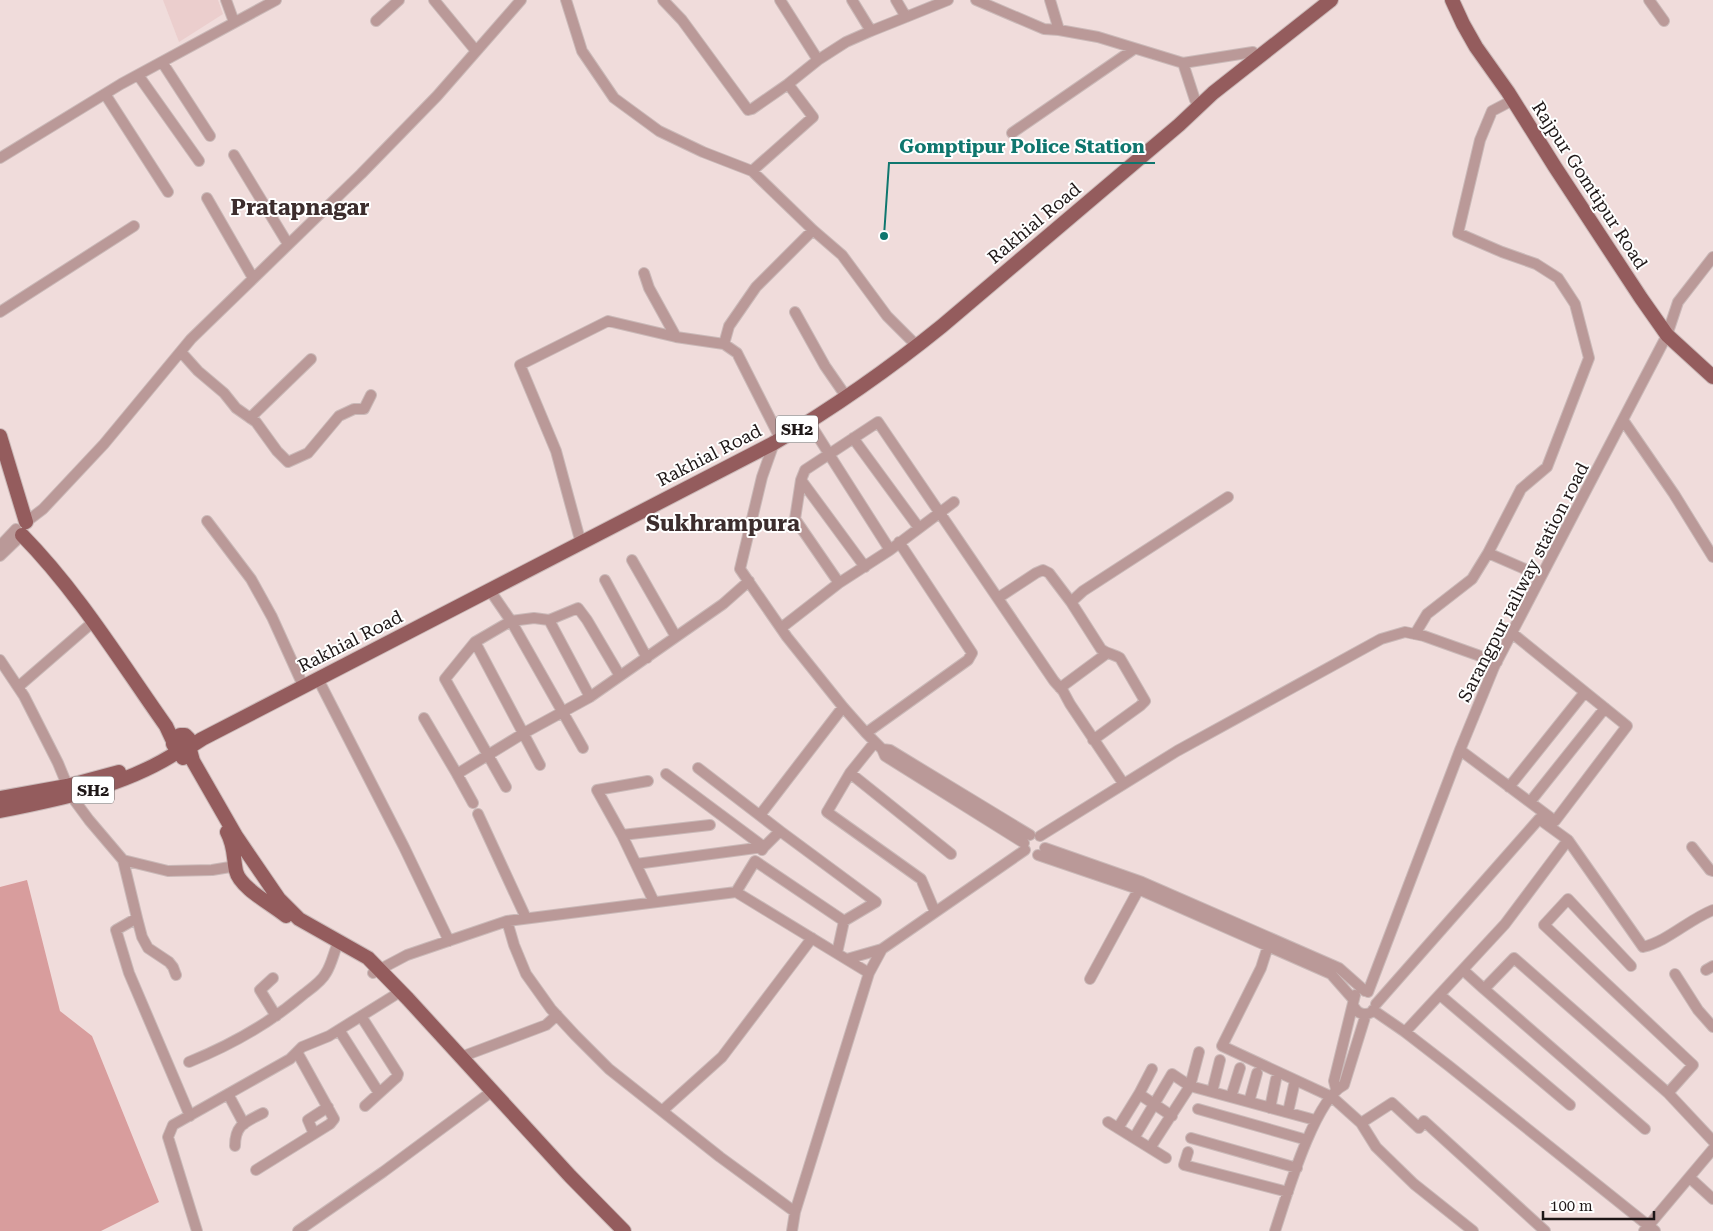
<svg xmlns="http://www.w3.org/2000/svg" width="1713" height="1231" font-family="'Roboto Serif',serif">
<rect width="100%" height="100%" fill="#f0dcdb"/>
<path fill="#ebcecd" d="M163,0h55l5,14 -44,28z"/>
<path fill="#d89d9d" d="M27,880l33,131 32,25 67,166 -58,29h-101v-344z"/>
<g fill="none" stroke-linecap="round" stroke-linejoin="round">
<defs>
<path id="minor" d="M226,0l8,22
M434,0l42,51
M566,0l16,51 32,47 45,33 44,21 49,19 61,59 29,25 45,61 30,30
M663,0l19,20 66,90 4,-1 36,-25 30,-24 -38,-60
M896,0l10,17 42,-17
M976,0l68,29 15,1 39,7 85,26 70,-11
M1050,0l9,30
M1649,0l15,21
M376,21l23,-21
M871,31l35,-14
M818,60l28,-18 25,-11 -19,-31
M162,62l48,74
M1183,63l12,37
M138,75l61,86
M105,94l63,98
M1012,133l122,-84
M234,155l54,89
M0,158l121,-74 155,-84
M752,171l61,-54 -25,-33
M207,198l46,80
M644,273l5,15 27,49 48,7 13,9 41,81
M0,312l134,-86
M795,312l30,54 18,26
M724,344l5,-18 27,-39 57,-57
M181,352l17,19 26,22 12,15 20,14 21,29 11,11 20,-9 31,-37 15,-7h10l7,-14
M250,418l61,-59
M1623,420l51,74 39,63
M809,422l17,27
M853,438l66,90
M773,441l1,2 -12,34 -22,92 47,68 56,70 23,26 16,16 3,7 139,87
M832,459l58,91
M801,480l64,87
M207,521l44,58 21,38 29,64
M26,522l17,-13 61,-65 87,-105 170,-165 76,-78 84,-96
M579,536l-23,-85 -36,-86 88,-44 68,16
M0,546l16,-17
M1488,553l33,-64 26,-22 42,-109 -14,-54 -17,-26 -22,-14 -34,-12 -44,-19 22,-93 12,-29 21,-11
M0,556l22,-21
M632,560l44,77
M605,580l42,78
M839,583l-44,-64 6,-39 4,-10 73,-48 176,259 9,10 7,13 53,79
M489,589l22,32 72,127
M998,598l38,-25 7,-3 6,3 22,29
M549,620l41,77
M781,628l58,-45 51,-33 64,-48
M1415,634l12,-20 45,-35 16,-26 53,23
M475,642l65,123
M0,660l24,36 34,67 14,34 17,23 34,40 45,11 44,-1 24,-4
M318,679l86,168 45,94
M18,687l75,-65
M1060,688l46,-34
M424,718l33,56
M866,733l102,-73 4,-7 -73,-111
M1093,740l47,-34 5,-5 -25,-43c-6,-4 -13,-4 -19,-9l-30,-47 12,-11 145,-94
M875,742l-25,31 -23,39 94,67 14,33
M882,749l8,1 140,85
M1460,750l95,71 72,-95 -115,-93
M698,768l82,63
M850,773l101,81
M666,774l98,73 -2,3
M648,781l-51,9 25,45 32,67
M506,787l-61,-108 30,-37 36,-21 23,-3 15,2 29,-12 9,12 33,56
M1509,787l76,-95
M1530,802l75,-94
M473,803l-16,-29 67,-41 66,-36 133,-93 26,-23
M478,814l48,104
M760,815l83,-108
M622,835l88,-10
M1040,836l137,-85 204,-112 24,-7 19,4 73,26
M1692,847l18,23 3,1
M1045,848l97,34 197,86 26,23
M1038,855l100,34 193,85 22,25
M123,860l14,58 -21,12 13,43 61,143
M636,864l128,-17 16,-16 96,71 -32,19
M736,892l19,-31 89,60 -7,32
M137,918l5,19 6,11 21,14 4,5 3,8
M507,921l7,24 12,29 25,35 24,26 34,34 111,88 75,55
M1268,946l-7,22 -39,78 110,51 29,26 15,24 38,37 59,47
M847,959l35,-10 143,-99
M1631,966l-63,-67 -24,26 149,140 -25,28 45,48
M1463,970l21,19 30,-31 154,135
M1706,970l7,-4
M373,973l34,-18 100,-34 229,-29 133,81
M1675,974l23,36 15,17
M273,978l-13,12 16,26
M1090,979l51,-94
M1484,989l161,140
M1368,992l92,-242 34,-83 173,-332 11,-33 35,-45
M1440,995l130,110
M1376,1004l163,-185 29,21 75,107c25,-6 45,-27 70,-37
M1354,1007c4,7 11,9 18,5
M1373,1010l32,22 44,34 206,165
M361,1016l37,58 -1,3 -32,29
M339,1030l40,63
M1405,1032l100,-108 63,-84
M461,1057l85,-32 11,-10
M189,1062c42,-17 81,-39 115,-68 8,-6 18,-13 22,-21 5,-8 7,-17 10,-25
M1336,1089l-2,-8 21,-86
M1212,1092l8,-32
M228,1094l16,30
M1139,1094l33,22
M1231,1097l9,-29
M1249,1102l8,-29
M1270,1108l6,-29
M1198,1109l109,31
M662,1111l60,-54 90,-119
M1288,1112l6,-27
M1108,1122l58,36
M1361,1123l31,-20 27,25 5,-7 121,110
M1118,1128l21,-34 13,-25
M314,1134l-6,-14 20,-13
M1134,1138l38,-64 18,12 125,34
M1191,1138l106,30
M235,1146c0,-22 11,-24 28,-33
M1150,1148l40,-62 9,-34
M1188,1152l-4,13 104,27
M256,1170l74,-46 4,-5 -37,-67
M1690,1178l23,21
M197,1231l-29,-94 5,-12 117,-66 12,-12 27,-11 66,-41
M298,1231l85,-59 104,-77
M792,1231l3,-19 74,-239 13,-24
M1275,1231c11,-33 39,-131 69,-146l22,-71
M1644,1231l69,-82"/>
<path id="major" d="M1452,0l11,24 13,23 32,45 47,75 86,131 26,37 46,42
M0,436l26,86
M22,535c56,57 98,126 144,191l7,15
M0,798l67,-12 52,-14
M0,811c61,-12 126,-25 179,-60l4,7
M227,832c8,15 6,25 9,39 4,17 37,34 50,45
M624,1231l-54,-55 -162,-177 -40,-41 -69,-39 -20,-20 -43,-63 -43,-75 -4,-15v-7l-4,-4h-5l-6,5 -1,4 3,5 9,1 17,-11c191,-98 381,-198 572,-296 59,-35 115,-74 168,-117l237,-201 34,-32 118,-93"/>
</defs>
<use href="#minor" stroke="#cab9b8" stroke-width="12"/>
<use href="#major" stroke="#cab9b8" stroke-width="16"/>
<use href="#minor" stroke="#ba9998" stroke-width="10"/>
<use href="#major" stroke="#945c5d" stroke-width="14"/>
</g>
<g text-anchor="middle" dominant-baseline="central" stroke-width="4" stroke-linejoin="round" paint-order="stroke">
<g fill="#fff" stroke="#625d5d" stroke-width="1">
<rect x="776" y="415.5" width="42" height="27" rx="4"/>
<rect x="72" y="776.5" width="42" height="27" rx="4"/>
</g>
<g font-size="16" font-weight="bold" fill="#1e1717">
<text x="797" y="429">SH2</text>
<text x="93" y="790">SH2</text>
</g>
<g font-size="18" fill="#1e1717" stroke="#fff">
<text transform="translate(1590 185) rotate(57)">Rajpur Gomtipur Road</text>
<text transform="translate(1034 223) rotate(-40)">Rakhial Road</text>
<text transform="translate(709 455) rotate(-27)">Rakhial Road</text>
<text transform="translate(1523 582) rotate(-63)">Sarangpur railway station road</text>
<text transform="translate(350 641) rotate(-27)">Rakhial Road</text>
</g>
<g font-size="22" font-weight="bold" fill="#3c2d2d" stroke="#fff">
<text x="300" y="207">Pratapnagar</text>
<text x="723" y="523">Sukhrampura</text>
</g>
</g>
<path fill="none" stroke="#0f766e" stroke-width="2" d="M884 236L889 163H1155"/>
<circle fill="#0f766e" stroke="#fff" stroke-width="2" cx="884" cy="236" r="5"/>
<g font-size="19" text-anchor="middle" font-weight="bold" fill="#0f766e" stroke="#fff" stroke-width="4" stroke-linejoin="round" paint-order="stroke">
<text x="1022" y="153">Gomptipur Police Station</text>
</g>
<path d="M1543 1211v8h111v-8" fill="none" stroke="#1e1717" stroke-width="2.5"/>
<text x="1550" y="1211" font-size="15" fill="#1e1717" stroke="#ffffff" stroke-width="4" paint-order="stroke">100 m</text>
</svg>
